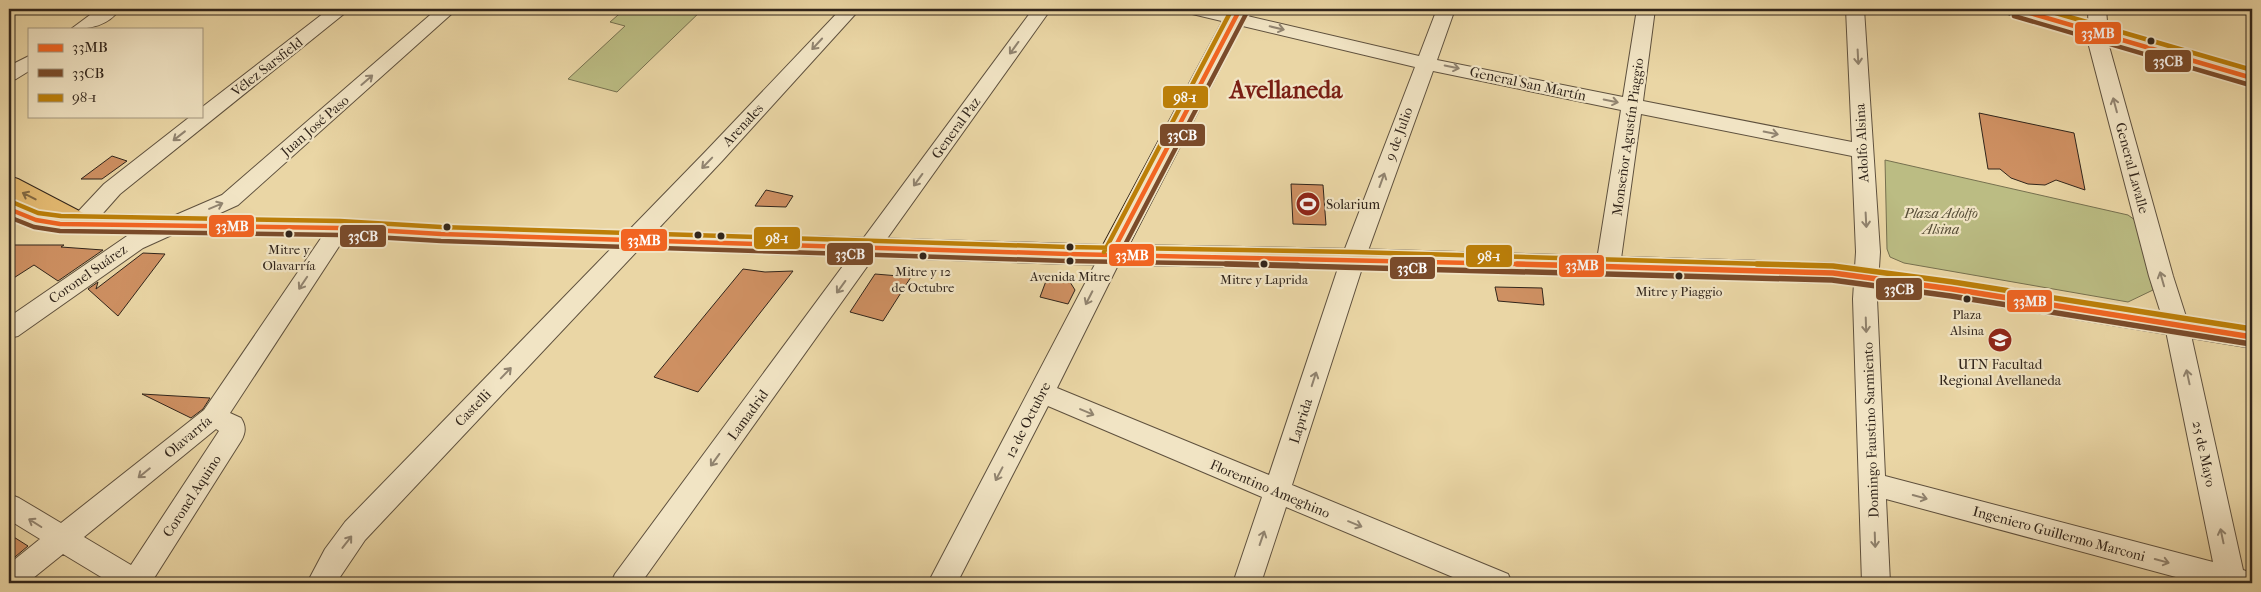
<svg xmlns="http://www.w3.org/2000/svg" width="2261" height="592" font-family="'IM FELL French Canon',serif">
<rect width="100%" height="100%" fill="#ead6a5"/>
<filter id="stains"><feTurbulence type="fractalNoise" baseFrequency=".004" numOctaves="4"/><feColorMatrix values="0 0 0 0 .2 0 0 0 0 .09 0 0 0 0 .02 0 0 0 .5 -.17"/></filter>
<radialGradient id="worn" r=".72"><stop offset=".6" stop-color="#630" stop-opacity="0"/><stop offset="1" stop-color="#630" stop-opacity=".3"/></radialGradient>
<path fill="#bbbc83" stroke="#76704f" d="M625,9h78l-86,83 -49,-13 57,-53 -15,-4z
M1885,160l243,55 7,5 18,70 -25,12 -224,-39 -14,-6 -3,-8z"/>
<path fill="#ce9062" stroke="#31251b" d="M1979,113l95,20 11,57 -29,-10 -11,5 -17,-1 -17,-6 -11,-9h-12z
M112,156l15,5 -25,18h-21z
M1291,184l32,1 3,40 -33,-1z
M766,190l27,6 -7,11 -31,-1z
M9,245h55l-3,2 42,3 -45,31 -24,-16 -25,16z
M143,253l22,1 -47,62 -30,-27 10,-7 -2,7z
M743,269l22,3 28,-1 -95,121 -44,-15z
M875,274l36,3 -28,44 -33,-9z
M1046,281l24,1 5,8 -7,14 -28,-7z
M1495,287l47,1 2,17 -46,-4z
M142,394l68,4 -7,11 -12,9z
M9,534l19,12 -19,16z"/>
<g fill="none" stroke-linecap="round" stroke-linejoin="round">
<defs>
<path id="minor" d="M98,9h22c-12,17 -30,20 -49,20z
M329,9h21l-230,185 -31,35 -8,2 -8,-2 -3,-6 3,-6 31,-33 87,-68h10v-8z
M437,9h20l-219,196 -95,43 -125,88 -9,2v-21l118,-81 95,-41z
M841,9h19l-138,152 -357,379 -29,43h-29l18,-34 20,-27 361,-371z
M1033,9h18l-410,574h-30l4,-9z
M1186,9h31l202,47 18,-47h18l-18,51 186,37 14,-88h18l-12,92 209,41 -6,-133h18l16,243 -3,47 8,177 328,86 -48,-236 -16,-50 -60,-230 -1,-37h18l3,37 64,230 16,50 54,244 9,3v10h-54l-312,-84 4,84h-28l-9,-284 3,-47 -4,-96 -211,-42 -21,152 -4,6 -8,2 -8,-2 -4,-6 25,-156 -188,-39 -68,188 -73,226 216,89 4,9h-45l-181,-76 -25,76h-28l29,-86 -214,-91 -91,177h-29l175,-334 8,-2 8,2 4,6 -66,133 212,87 72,-216 74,-192 -227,-54z
M29,56v15l-13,8 -7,2v-15z
M340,220l8,2 3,6 -121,185 11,5c5,8 5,14 0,23l-90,142h-40l-48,-29 -36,29h-18v-19l31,-25 -31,-19v-26l10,4 42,25 143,-113 128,-188zM216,429l3,2 -88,134 -47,-28z"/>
<path id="major" d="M1229,9h22l-122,236 224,4 480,14 119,16 300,47v22l-300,-49 -119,-16 -480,-14 -286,-5 -626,-21 -101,-6 -280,-4 -24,-4 -27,-9v-20l30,12 -30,-16v-20l9,3 67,35 255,5 101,6 662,20z
M2005,9h34l213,62v14l-244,-71z"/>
</defs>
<use href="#minor" stroke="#5f513e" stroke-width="2"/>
<use href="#major" stroke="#31251b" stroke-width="2"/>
<use href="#minor" fill="#f1e4c4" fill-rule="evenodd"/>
<use href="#major" fill="#e5bb72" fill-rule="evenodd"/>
<defs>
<path id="bus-1-far1" d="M2016,9l236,69
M9,209l27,11 24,4 280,4 101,6 626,20 493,11
M1111,255l129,-246"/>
<path id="bus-1" d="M1517,264l316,9 119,16 300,48"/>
<path id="bus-2-far1" d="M2014,16l236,69
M9,217l25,10 26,4 280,4 101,6 626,20 231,4
M1118,258l129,-246"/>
<path id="bus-2" d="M1226,264l606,16 119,16 300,48"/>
<path id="bus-3-far1" d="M2042,9l210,61
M12,202l26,11 23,3 279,5 101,6 626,20 286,5 447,13
M1104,252l128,-243"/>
<path id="bus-3" d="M1757,264l76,2 120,16 299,47"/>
</defs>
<use href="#bus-1-far1" stroke="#f1e4c4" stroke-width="8"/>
<use href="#bus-1" stroke="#f1e4c4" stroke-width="9"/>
<use href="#bus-2-far1" stroke="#f1e4c4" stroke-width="8"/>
<use href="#bus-2" stroke="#f1e4c4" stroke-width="9"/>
<use href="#bus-3-far1" stroke="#f1e4c4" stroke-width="8"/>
<use href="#bus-3" stroke="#f1e4c4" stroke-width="9"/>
<use href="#bus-1-far1" stroke="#f26522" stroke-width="4.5"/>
<use href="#bus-1" stroke="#f26522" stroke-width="5.5"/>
<use href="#bus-2-far1" stroke="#7a4b2a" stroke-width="4.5"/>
<use href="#bus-2" stroke="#7a4b2a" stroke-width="5.5"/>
<use href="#bus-3-far1" stroke="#bc7f08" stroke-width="4.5"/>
<use href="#bus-3" stroke="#bc7f08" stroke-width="5.5"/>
</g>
<defs><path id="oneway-shaft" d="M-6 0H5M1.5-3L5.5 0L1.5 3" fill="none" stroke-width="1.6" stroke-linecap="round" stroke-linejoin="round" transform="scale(1.25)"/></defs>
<g stroke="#918470">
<use href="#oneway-shaft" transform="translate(1277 28) rotate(13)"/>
<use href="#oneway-shaft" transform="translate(817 44) rotate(133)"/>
<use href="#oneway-shaft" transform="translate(1014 48) rotate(126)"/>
<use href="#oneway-shaft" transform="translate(1858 57) rotate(87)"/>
<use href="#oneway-shaft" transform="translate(1452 67) rotate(12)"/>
<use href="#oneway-shaft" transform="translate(367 80) rotate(-41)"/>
<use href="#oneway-shaft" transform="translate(1611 101) rotate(12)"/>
<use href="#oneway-shaft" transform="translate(2115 105) rotate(-105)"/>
<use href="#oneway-shaft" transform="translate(1771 133) rotate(11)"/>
<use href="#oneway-shaft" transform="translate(179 136) rotate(142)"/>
<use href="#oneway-shaft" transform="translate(707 163) rotate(134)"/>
<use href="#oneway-shaft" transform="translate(918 180) rotate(126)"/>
<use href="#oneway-shaft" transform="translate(1382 180) rotate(-70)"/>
<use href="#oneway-shaft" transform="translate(216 206) rotate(-23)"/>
<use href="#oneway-shaft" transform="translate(1866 220) rotate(87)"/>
<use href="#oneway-shaft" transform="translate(2162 279) rotate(-106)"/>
<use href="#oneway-shaft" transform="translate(303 283) rotate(124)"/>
<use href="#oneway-shaft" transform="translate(841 287) rotate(126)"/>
<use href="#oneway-shaft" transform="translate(1089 298) rotate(117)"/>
<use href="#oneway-shaft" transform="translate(1866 325) rotate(88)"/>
<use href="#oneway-shaft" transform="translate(506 373) rotate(-46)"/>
<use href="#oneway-shaft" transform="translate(2188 377) rotate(-102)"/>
<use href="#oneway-shaft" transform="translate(1314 379) rotate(-72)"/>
<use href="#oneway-shaft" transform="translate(1087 412) rotate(23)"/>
<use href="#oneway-shaft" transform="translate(715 460) rotate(126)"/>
<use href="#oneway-shaft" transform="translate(144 473) rotate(141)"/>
<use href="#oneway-shaft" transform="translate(999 474) rotate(118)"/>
<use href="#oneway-shaft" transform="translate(1920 497) rotate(15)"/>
<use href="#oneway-shaft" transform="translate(35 523) rotate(-148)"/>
<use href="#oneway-shaft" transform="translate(1355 524) rotate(22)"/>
<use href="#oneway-shaft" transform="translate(2222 536) rotate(-102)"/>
<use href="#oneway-shaft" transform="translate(1262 538) rotate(-71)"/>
<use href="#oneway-shaft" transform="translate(1875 540) rotate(88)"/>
<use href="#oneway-shaft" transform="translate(347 542) rotate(-52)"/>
<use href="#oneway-shaft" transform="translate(2162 561) rotate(15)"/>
</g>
<use stroke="#826842" href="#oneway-shaft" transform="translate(29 196) rotate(-153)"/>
<defs>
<symbol id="stadium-disc" viewBox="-11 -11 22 22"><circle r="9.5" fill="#8f2418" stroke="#f1e4c4"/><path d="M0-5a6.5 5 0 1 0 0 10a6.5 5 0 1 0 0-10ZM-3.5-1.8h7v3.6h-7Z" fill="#fff"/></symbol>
<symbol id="university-disc" viewBox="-11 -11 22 22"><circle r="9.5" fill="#8f2418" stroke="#f1e4c4"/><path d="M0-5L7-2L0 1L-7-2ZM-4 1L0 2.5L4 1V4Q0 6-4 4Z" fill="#fff"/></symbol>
</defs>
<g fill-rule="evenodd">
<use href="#stadium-disc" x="1294" y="190" width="28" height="28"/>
<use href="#university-disc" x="1986" y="326" width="28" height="28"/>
</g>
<g fill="#31251b" stroke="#f1e4c4" stroke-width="2">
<circle cx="2151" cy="41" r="4.5"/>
<circle cx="447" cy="227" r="4.5"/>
<circle cx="289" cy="234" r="4.5"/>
<circle cx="698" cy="235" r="4.5"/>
<circle cx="721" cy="236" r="4.5"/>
<circle cx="1070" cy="247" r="4.5"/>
<circle cx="923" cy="256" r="4.5"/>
<circle cx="1070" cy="261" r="4.5"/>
<circle cx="1264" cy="264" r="4.5"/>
<circle cx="1679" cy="276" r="4.5"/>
<circle cx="1967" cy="299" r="4.5"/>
</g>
<g text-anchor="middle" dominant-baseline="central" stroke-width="4.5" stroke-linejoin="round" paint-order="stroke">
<g font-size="13" fill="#31251b" stroke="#f1e4c4">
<text x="289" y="249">Mitre y<tspan x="289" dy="16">Olavarría</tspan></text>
<text x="923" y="271">Mitre y 12<tspan x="923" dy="16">de Octubre</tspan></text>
<text x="1070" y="276">Avenida Mitre</text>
<text x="1264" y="279">Mitre y Laprida</text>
<text x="1679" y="291">Mitre y Piaggio</text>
<text x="1967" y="314">Plaza<tspan x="1967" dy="16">Alsina</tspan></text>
</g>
<g font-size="14" fill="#31251b" stroke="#f1e4c4">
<text transform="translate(267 67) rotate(-38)">Vélez Sarsfield</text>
<text transform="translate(1528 84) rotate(12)">General San Martín</text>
<text transform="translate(743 125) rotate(-47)">Arenales</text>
<text transform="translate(315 126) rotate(-41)">Juan José Paso</text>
<text transform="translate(956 128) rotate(-54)">General Paz</text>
<text transform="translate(1399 134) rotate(-70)">9 de Julio</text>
<text transform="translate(1628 137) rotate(-82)">Monseñor Agustín Piaggio</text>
<text transform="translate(1862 143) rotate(-93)">Adolfo Alsina</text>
<text transform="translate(2132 168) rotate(75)">General Lavalle</text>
<text transform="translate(88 274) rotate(-35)">Coronel Suárez</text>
<text transform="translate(473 408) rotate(-46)">Castelli</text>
<text transform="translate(748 415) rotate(-54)">Lamadrid</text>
<text transform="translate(1028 420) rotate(-63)">12 de Octubre</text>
<text transform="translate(1301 421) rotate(-72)">Laprida</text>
<text transform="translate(1871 430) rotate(-92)">Domingo Faustino Sarmiento</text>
<text transform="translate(188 437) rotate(-40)">Olavarría</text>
<text transform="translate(2204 454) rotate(78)">25 de Mayo</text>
<text transform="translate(1270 489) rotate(23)">Florentino Ameghino</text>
<text transform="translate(192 496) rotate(-57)">Coronel Aquino</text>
<text transform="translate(2059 534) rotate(15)">Ingeniero Guillermo Marconi</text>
</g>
<g font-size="14" fill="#31251b" stroke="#f1e4c4" text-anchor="start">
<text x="1326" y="204">Solarium</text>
<text x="2000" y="364" text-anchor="middle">UTN Facultad<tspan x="2000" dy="16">Regional Avellaneda</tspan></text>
</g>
<g font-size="14" font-style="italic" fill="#544b35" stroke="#f1e4c4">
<text x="1941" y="213">Plaza Adolfo<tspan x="1941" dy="16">Alsina</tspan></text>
</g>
<g font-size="24" font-weight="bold" fill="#7a1f14" stroke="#f1e4c4">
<text x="1286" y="90">Avellaneda</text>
</g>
</g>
<g stroke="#f1e4c4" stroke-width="2">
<rect x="2074" y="21" width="48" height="24" rx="5" fill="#f26522"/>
<rect x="2144" y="49" width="48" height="24" rx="5" fill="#7a4b2a"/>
<rect x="1162" y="85" width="47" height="24" rx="5" fill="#bc7f08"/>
<rect x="1159" y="123" width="47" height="24" rx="5" fill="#7a4b2a"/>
<rect x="208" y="214" width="47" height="24" rx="5" fill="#f26522"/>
<rect x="339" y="224" width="48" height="24" rx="5" fill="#7a4b2a"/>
<rect x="753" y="226" width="48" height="24" rx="5" fill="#bc7f08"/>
<rect x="620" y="228" width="48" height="24" rx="5" fill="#f26522"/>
<rect x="826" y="242" width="48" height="24" rx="5" fill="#7a4b2a"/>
<rect x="1108" y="243" width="47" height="24" rx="5" fill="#f26522"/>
<rect x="1465" y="244" width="48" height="24" rx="5" fill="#bc7f08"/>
<rect x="1558" y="254" width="47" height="24" rx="5" fill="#f26522"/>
<rect x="1389" y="256" width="47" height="24" rx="5" fill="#7a4b2a"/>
<rect x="1875" y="277" width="48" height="24" rx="5" fill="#7a4b2a"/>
<rect x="2006" y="289" width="47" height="24" rx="5" fill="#f26522"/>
</g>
<g font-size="14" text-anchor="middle" font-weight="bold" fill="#fff">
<text x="2098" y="38">33MB</text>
<text x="2168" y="66">33CB</text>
<text x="1185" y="102">98-1</text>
<text x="1182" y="140">33CB</text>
<text x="232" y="231">33MB</text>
<text x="363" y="241">33CB</text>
<text x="777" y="243">98-1</text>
<text x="644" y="245">33MB</text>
<text x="850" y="259">33CB</text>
<text x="1132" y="260">33MB</text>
<text x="1489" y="261">98-1</text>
<text x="1582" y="270">33MB</text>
<text x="1412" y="273">33CB</text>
<text x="1899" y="294">33CB</text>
<text x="2030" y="306">33MB</text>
</g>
<rect width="2261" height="592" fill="none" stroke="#ead6a5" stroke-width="30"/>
<rect x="10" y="10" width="2241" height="572" fill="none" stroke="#31251b" stroke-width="2.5"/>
<rect x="15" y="15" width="2231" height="562" fill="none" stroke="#31251b"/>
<rect x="28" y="28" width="175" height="90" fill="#f1e4c4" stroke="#a49880"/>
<rect x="38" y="44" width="25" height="8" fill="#f26522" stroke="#a49880"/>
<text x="72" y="52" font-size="15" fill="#31251b">33MB</text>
<rect x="38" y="69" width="25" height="8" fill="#7a4b2a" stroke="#a49880"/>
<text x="72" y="78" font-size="15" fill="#31251b">33CB</text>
<rect x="38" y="94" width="25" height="8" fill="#bc7f08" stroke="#a49880"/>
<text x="72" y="102" font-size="15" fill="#31251b">98-1</text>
<rect width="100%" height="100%" filter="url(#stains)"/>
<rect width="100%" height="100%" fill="url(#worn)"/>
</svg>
